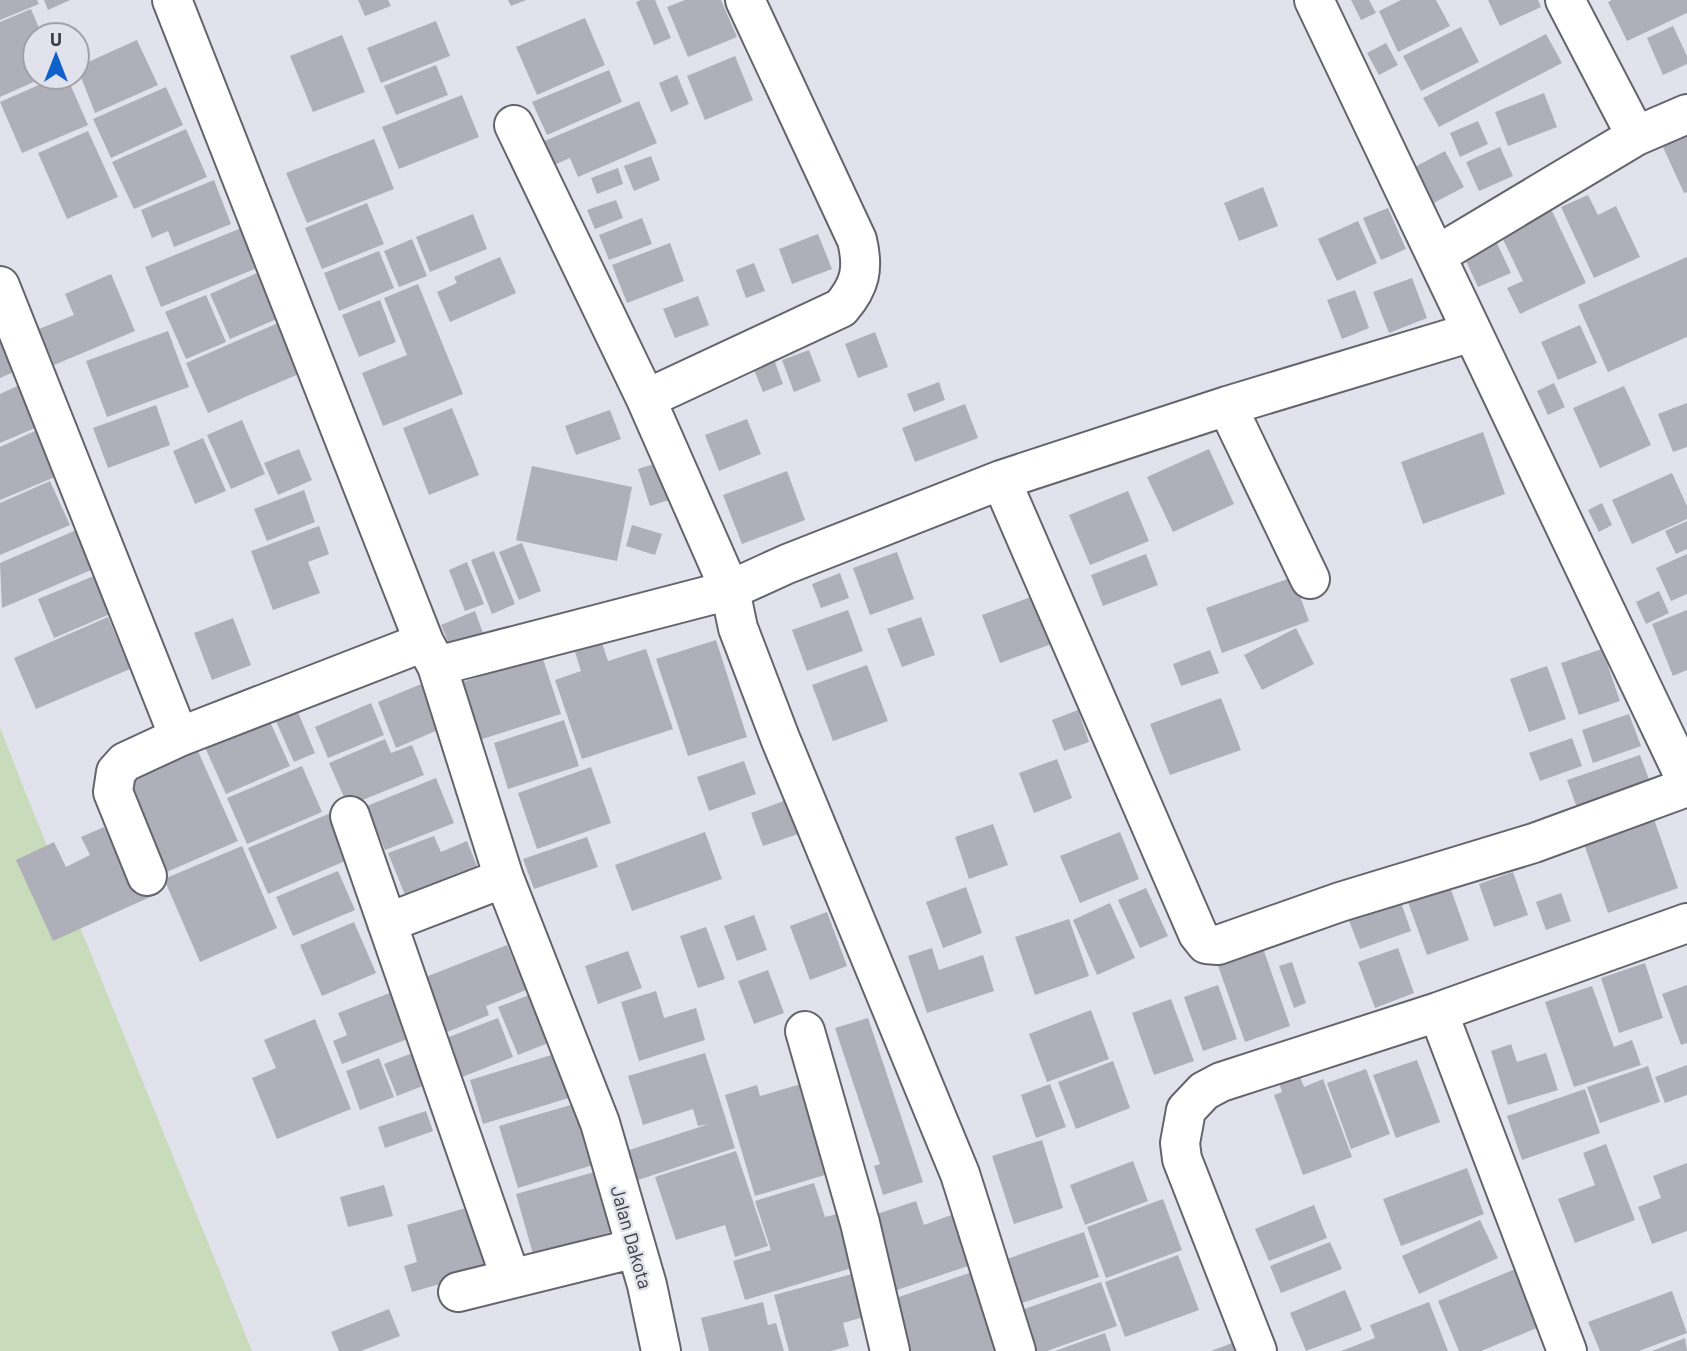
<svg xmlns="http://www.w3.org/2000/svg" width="1687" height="1351" font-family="Barlow,sans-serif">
<rect width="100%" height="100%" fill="#e2e2ec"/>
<path fill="#c8dbbb" d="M0,727l24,62 228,562h-252z"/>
<path fill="#afafb9" d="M0,0h37l2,4 -39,16z
M44,0h26l-22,10z
M358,0h30l3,6 -26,10z
M508,0h18l-15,6z
M641,0h14l16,38 -17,7 -18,-43z
M685,0h36l16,37 -49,20 -21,-50z
M1351,0h18l7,13 -15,7z
M1401,0h35l14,26 -52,26 -19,-41z
M1488,0h50l3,7 -41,19z
M1612,0h75v13l-60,28 -19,-39z
M31,9l11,26h-7v42h10l-45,20v-75z
M585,18l20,47 -68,30 -21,-48z
M436,21l14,35 -69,27 -14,-35z
M1673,26l14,30v8l-24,11 -16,-37z
M1461,27l18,35 -58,29 -18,-35z
M1546,34l16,29 -123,64 -16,-29z
M342,35l23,57 -52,20 -23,-56z
M137,40l21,45 -63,28 -18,-46z
M1386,43l12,22 -19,10 -12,-22z
M735,56l18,44 -48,20 -18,-44z
M436,65l12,30 -52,20 -12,-29z
M609,70l13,32 -75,33 -15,-33z
M677,75l12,29 -18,8 -12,-29z
M57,77h10l21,48 -66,28 -22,-51z
M166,87l17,38 -72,33 -18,-39z
M1544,93l13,34 -49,19 -13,-34z
M462,95l17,42 -80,32 -17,-42z
M639,101l18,42 -79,34 -8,-19 -25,11 -10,-24z
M1478,121l10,23 -28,13 -10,-24z
M1687,123v69l-3,1 -26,-57z
M186,129l21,48 -73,32 -22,-47z
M88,131l30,66 -51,22 -29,-66z
M374,139l20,50 -87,34 -21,-50z
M1500,147l13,29 -34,15 -13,-29z
M1445,151l19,36 -34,18 -19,-36z
M651,156l9,24 -26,11 -10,-25z
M618,168l5,16 -26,10 -6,-16z
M214,180l17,44 -57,23 -6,-16 -16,7 -11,-28z
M1263,187l15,39 -39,15 -15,-38z
M1588,195l10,20 18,-9 24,51 -46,21 -33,-71z
M616,200l7,18 -28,11 -8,-19z
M367,203l17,41 -62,25 -17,-41z
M1388,208l18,41 -25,11 -18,-42z
M1552,211l34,72 -66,31 -13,-26 16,-7 -22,-46z
M473,214l14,35 -57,23 -14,-35z
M642,218l10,26 -43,16 -10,-25z
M1358,221l19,42 -40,18 -19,-42z
M244,227l16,40 -99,40 -16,-40z
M818,234l14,35 -40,15 -13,-35z
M1493,235l18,38 -33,14 -17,-37z
M412,239l15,37 -28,11 -15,-36z
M670,243l14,38 -57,22 -15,-38z
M379,251l15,37 -55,23 -15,-38z
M500,257l16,36 -66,29 -13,-30 20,-9 -3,-6z
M1687,257v80l-79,35 -30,-67z
M754,263l11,28 -19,7 -10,-28z
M264,270l20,46 -54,23 -20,-45z
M111,274l24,57 -81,34 -15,-36 35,-14 -9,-21z
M1412,278l15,40 -38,15 -16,-41z
M418,284l45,110 -80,32 -21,-53 45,-18 -23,-57z
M1355,290l14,38 -27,11 -15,-39z
M206,295l20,47 -40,17 -21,-47z
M698,296l11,29 -34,13 -12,-29z
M380,300l16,42 -37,15 -17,-42z
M285,320l23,50 -100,43 -22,-50z
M1580,325l17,38 -39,17 -17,-38z
M168,331l21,56 -82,30 -21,-56z
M875,332l13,35 -30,11 -13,-34z
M0,334l16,37 -16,7z
M809,350l12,31 -27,11 -12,-32z
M775,362l8,22 -20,8 -9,-22z
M939,382l6,18 -31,12 -7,-18z
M24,383l18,42 -42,18v-49z
M1554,383l11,24 -17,8 -11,-24z
M1624,386l27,59 -51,23 -27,-60z
M1687,403v44l-14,5 -15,-38z
M965,404l13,34 -63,24 -13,-34z
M156,405l14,40 -62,23 -15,-40z
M452,408l27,67 -50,20 -26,-67z
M610,410l11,29 -45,16 -11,-29z
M747,419l14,35 -42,17 -14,-36z
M242,420l23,54 -34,15 -24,-54z
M35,431l20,46 -55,23v-53z
M1483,432l22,62 -82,30 -22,-62z
M203,438l23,53 -31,13 -22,-53z
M299,449l13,31 -34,15 -14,-32z
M1209,449l25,55 -61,28 -26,-55z
M663,461l12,37 -25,8 -12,-37z
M532,466l100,21 -15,74 -101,-21z
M787,471l18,49 -63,24 -19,-49z
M1672,473l15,33v13l-55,25 -20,-44z
M50,481l20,44 -70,30v-52z
M304,490l11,32 -48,19 -13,-32z
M1128,491l21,50 -59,24 -21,-50z
M1602,503l10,22 -13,7 -11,-22z
M1687,521v28l-11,5 -11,-23z
M632,525l30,9 -7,21 -29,-9z
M319,526l10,28 -21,8 12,31 -47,17 -22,-59z
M81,528l17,39 -96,41 -2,-45z
M522,543l19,48 -22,9 -20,-48z
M494,551l21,53 -23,10 -21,-54z
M897,552l17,47 -44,16 -17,-47z
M1146,554l12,31 -55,21 -12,-31z
M1687,554v40l-16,7 -15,-33z
M467,562l17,42 -19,7 -16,-41z
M840,573l9,25 -28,10 -9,-24z
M94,576l16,38 -56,24 -16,-39z
M1293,577l16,44 -87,32 -16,-45z
M1659,591l10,22 -23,11 -10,-22z
M1039,594l18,48 -57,21 -18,-48z
M848,610l15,41 -56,20 -15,-41z
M1687,610v60l-14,6 -21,-52z
M475,611l8,22 -33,13 -9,-21z
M108,617l22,52 -94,40 -22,-51z
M921,617l14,38 -33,12 -15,-38z
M233,618l18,47 -39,15 -18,-47z
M1296,628l18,36 -52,26 -18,-35z
M716,640l31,97 -59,19 -32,-97z
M602,643l6,18 38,-12 27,80 -91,30 -27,-79 26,-9 -6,-19z
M1602,649l18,52 -41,14 -18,-52z
M1210,650l9,23 -38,13 -8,-22z
M542,656l19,58 -85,27 -19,-57z
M867,665l21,56 -55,20 -21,-56z
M1547,666l19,53 -37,13 -19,-53z
M426,682l19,45 -49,21 -18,-46z
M1221,698l20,52 -71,25 -20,-51z
M371,703l13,32 -56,23 -13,-31z
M297,710l18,43 -21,9 -19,-43z
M1078,710l11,32 -25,9 -12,-31z
M1629,714l12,32 -48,17 -11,-33z
M267,715l23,51 -64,28 -23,-51z
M564,720l15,46 -71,23 -14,-46z
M1572,738l10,28 -42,15 -11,-28z
M385,739l6,14 21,-8 12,30 -76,31 -19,-43z
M197,749l41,92 -76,33 -40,-93z
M1640,755l15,41 -73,26 -15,-42z
M1057,759l15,39 -38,15 -15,-40z
M744,761l12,33 -47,17 -12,-34z
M302,766l20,46 -75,32 -20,-46z
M591,767l20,56 -74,26 -19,-56z
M436,778l18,45 -69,27 -18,-44z
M792,798l12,34 -41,14 -12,-33z
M333,812l19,46 -84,36 -20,-46z
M1654,819l24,69 -70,25 -24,-69z
M993,824l15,41 -39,14 -14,-42z
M104,827l9,18 11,-5 26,57 -97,44 -37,-81 38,-18 12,25 24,-12 -9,-18z
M705,832l17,47 -90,32 -17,-46z
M1120,832l19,47 -59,24 -20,-47z
M434,836l7,16 26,-11 12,30 -72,29 -19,-47z
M587,837l11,30 -64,22 -11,-30z
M242,846l35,82 -77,34 -36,-83z
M338,871l17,39 -62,26 -17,-39z
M1513,872l15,43 -34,12 -15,-43z
M966,887l16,46 -39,15 -17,-46z
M1450,887l19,53 -42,15 -19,-53z
M1146,888l22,48 -28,12 -22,-48z
M1561,893l10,28 -25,9 -10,-28z
M1400,900l11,31 -51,18 -12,-31z
M1110,903l25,55 -38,17 -24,-55z
M827,912l20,54 -37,14 -20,-54z
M754,915l13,35 -30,11 -13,-35z
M1069,919l20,57 -54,19 -20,-58z
M354,922l22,51 -54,23 -22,-51z
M706,927l19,52 -27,9 -18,-52z
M507,945l19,45 -40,16 3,9 -49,20 -22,-55z
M932,948l7,22 44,-15 11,36 -67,22 -19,-57z
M1263,948l27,78 -45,16 -28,-79z
M1398,948l16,45 -39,15 -17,-46z
M628,951l14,37 -44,16 -13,-38z
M1292,962l14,41 -12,5 -15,-42z
M1645,963l18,55 -44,15 -18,-55z
M768,970l16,43 -30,11 -16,-43z
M1218,985l19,54 -34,12 -19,-54z
M1687,985v58l-6,2 -19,-51z
M1592,986l22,61 18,-7 9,25 -67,22 -29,-85z
M400,989l18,46 -76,29 -9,-23 14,-6 -9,-22z
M656,991l8,27 32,-10 9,32 -66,21 -18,-59z
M537,992l19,48 -38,15 -20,-48z
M1171,999l23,62 -40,14 -22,-62z
M1091,1010l18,49 -62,23 -18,-48z
M498,1018l15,39 -56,22 -16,-39z
M868,1018l55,164 -40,13 -9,-29 6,-2 -45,-136z
M315,1019l36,90 -74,30 -25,-61 24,-10 -12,-28z
M1511,1044l6,18 29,-9 12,37 -50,15 -17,-54z
M420,1050l13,32 -36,14 -13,-32z
M558,1053l14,44 -89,27 -13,-44z
M705,1053l30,95 -100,33 -9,-30 83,-27 -11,2 -5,-17 -50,16 -15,-49z
M379,1058l15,39 -34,13 -14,-39z
M1417,1060l23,62 -44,16 -23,-63z
M1113,1061l17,47 -54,21 -18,-47z
M1687,1065v30l-22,8 -10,-26z
M1296,1066l8,21 19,-8 29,78 -49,18 -29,-80 8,-3 -6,-18z
M1648,1066l12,36 -60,21 -13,-36z
M1366,1069l24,65 -39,15 -24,-66z
M811,1081l27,90 -83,25 -30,-101 32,-10 3,11z
M1050,1084l16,43 -30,11 -15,-43z
M1585,1089l15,44 -78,27 -15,-44z
M574,1104l19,61 -75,23 -19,-62z
M426,1111l7,20 -48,17 -7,-21z
M1042,1140l21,68 -49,16 -22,-68z
M1606,1144l29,76 -60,23 -17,-44 37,-14 -12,-32z
M736,1151l32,95 -33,11 -10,-32 -49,15 -21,-63z
M1133,1161l15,40 -63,24 -15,-40z
M1687,1163v68l-35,13 -14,-37 23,-9 -8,-22z
M1467,1168l17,46 -83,32 -18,-47z
M598,1171l16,60 -81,23 -17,-60z
M814,1183l11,34 24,-6 16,53 -120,36 -12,-39 38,-11 -16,-49z
M384,1185l9,31 -45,11 -8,-30z
M1163,1199l19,51 -76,28 -19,-51z
M916,1201l8,24 30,-11 17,51 -77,26 -26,-74z
M1314,1205l13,33 -58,23 -14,-32z
M469,1207l27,61 -84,24 -8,-26 13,-4 -10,-37z
M1480,1220l18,38 -79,36 -17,-38z
M1084,1232l15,45 -77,26 -15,-44z
M1330,1242l12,27 -61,24 -11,-27z
M1178,1255l21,55 -74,27 -20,-55z
M1520,1267l24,58 -63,26h-22l-21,-50z
M978,1270l28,81h-96l-17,-52z
M856,1273l11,43 -24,7 6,23 -18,5h-42l-15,-56z
M1101,1282l16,44 -70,25h-21l-13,-38z
M1345,1290l17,40 -56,21 -16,-38z
M1672,1291l15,42 -48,18h-39l-12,-29z
M763,1302l5,23 8,-2 8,28h-75l-8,-33z
M1429,1302l19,49h-107l34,-13 -5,-13z
M389,1309l11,27 -39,15h-22l-8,-19z
M1105,1333l6,18h-56z
M1685,1338l2,13h-35z
M1240,1340l4,11h-33z"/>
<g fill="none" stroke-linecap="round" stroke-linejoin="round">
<defs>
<path id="minor" d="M172,0l252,642 13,24 67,212 96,245 47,162 14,66
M1314,0l373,782
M1565,0l71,136
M514,125l132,274 84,191 8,38 42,110 180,436 56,177
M1437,255l199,-119 51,-22
M0,286l179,451
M646,399l195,-91c19,-22 23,-39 16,-68l-112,-240
M1227,406l83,173
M1001,480l197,454 8,10 12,1 122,-43 194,-59 153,-56
M437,666l293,-76 57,-26 214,-84 226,-74 245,-74
M350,816l161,463
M147,876l-34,-84 3,-20 9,-10 54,-25 245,-95
M387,923l117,-45
M1438,1012l129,339
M805,1031l55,192 30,128
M458,1292l178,-44
M1257,1351l-75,-192 -2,-16 6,-33 18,-19 17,-9 217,-70 249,-89"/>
</defs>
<use href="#minor" stroke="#65646d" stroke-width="42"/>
<use href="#minor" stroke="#fff" stroke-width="38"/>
</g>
<g text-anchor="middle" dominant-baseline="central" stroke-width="5" stroke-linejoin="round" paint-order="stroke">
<g font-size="19" fill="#3c3c40" stroke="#e2e2ec">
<text transform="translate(632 1237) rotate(74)">Jalan Dakota</text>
</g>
</g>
<g transform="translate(56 56)"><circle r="33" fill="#e2e2ec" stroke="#a0a0a7" stroke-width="2"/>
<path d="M0-5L12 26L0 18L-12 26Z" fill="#0f61cb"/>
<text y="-10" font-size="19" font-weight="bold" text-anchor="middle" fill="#3c3c40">U</text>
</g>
</svg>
